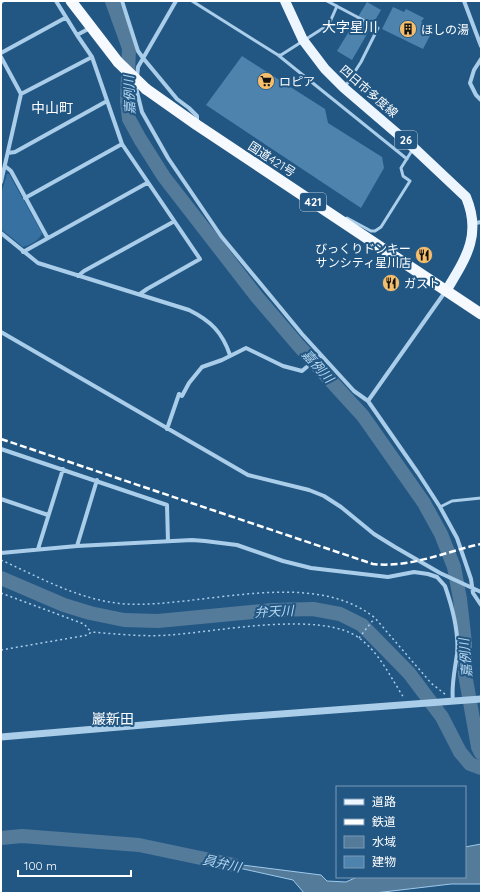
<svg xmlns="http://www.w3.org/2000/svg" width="482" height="894" font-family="Quicksand,'Noto Sans JP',sans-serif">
<rect width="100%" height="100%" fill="#225784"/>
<path fill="#3671a1" d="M7,174h2l33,59c-2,7 -12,12 -19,14l-22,-18v-35z"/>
<path fill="#557b9b" stroke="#9ec9ea" d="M481,844v40h-30l-76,9h-71l-11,-13 -90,-20 118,15 6,6 19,1 11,-5h108v-30z"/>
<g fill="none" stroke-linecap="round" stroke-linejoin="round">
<path stroke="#557b9b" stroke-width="14" d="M112,1l17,47 -2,53 2,18 11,20 24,38 93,120 42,49 64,70 61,87 17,31 13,33 6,32 5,44v31l13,73 3,6
M1,578l63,27 26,8 34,7 34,1 115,-11 40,-1 27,5 22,11 47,48 33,44 18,35 10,12 11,4
M1,838l21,-2 117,9 95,20"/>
</g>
<path fill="#4e83ae" d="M367,2l14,8 -29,50 -15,-9z
M393,7l11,5 2,-3 18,9 -3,4 13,6 -11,21 -41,-20z
M242,56l83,53 3,14 54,34 2,11 -23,40 -155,-103z"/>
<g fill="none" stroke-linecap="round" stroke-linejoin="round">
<path stroke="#aacde9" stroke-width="1.5" stroke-dasharray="2 3" stroke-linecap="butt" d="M1,560c40,18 80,41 125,44 74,4 186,-37 249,14l56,65 15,12
M1,593l83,31 7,8
M359,638l15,-19
M1,650l87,-15 3,-3c26,2 53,5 79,3 45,-3 152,-25 189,3 20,14 32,40 45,60"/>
<path stroke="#aacde9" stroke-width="3" d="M192,1l86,54h3l44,-28 5,-5 7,-16
M327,1l51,27 -17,34 -16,25
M278,55l129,104
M345,219l2,-1 24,13h4l6,-4 29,-46 -7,-5 -2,-8 12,-19
M440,507l12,-6 29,-3"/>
<path stroke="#aacde9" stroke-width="4" d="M56,1l21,34
M122,1l16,50 5,7 34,41 12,9 8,8v7
M176,1l-38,66 -2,21 6,24 26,46 53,78 81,98 52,57 14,10 50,72 22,34 17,31 14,41 2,14 8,12
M464,1l17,45
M1,2l1,-1
M1,53l64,-35
M1,57l20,37 -20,88
M481,59l-7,11 -4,13 6,12 5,5
M21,94l71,-37
M122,144l78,115 -53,30 -7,5
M8,153l7,-1 92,-51
M5,166l6,5 36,66
M25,198l97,-54 -30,-87 -15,-22 13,-7
M476,223l5,-1
M1,233l37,30 151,47c22,11 33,22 41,45
M23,252l124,-69
M78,276l6,-5 89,-49
M1,332l247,143 61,15 15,6 17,11 33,27 21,13 45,26 41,19
M368,401l77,-109
M167,429l12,-35 3,2 7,-13 13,-16 20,-7 24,-12 37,18 19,5 19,-16
M1,449l166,56 1,36
M1,499l47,16
M77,546l20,-66
M38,549l25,-80
M1,553l76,-7 115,-6 13,1 32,4 46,16 28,7 77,9 26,-5 14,2 9,3 8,9c7,20 14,47 12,68 -2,16 -6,31 -4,47"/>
<path stroke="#aacde9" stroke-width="7" d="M1,737l225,-19 255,-19"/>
<path stroke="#edf5fe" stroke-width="10" d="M285,1l18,39 22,29 19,19 70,60 52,49c16,38 0,61 -20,94"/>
<path stroke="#f6fafe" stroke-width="11" d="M71,1l47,61
M146,89l51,36 284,189"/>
<path stroke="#fff" stroke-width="2.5" stroke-dasharray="7 3" stroke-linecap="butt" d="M1,439l372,125c38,4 71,-12 108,-20"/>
<path stroke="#f6fafe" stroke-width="11" d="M118,62l28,27"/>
</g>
<defs>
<symbol id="building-disc" viewBox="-11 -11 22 22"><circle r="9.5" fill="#f5be6c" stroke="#225784"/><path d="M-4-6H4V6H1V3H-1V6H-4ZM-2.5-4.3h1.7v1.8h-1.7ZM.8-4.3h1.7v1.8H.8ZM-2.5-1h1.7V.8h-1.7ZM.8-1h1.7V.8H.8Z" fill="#111"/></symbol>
<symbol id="supermarket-disc" viewBox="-11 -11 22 22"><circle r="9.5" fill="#f5be6c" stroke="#225784"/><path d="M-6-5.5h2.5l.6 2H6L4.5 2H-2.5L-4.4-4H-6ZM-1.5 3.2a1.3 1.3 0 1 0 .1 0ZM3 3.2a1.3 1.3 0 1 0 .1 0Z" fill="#111"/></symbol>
<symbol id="restaurant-disc" viewBox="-11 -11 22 22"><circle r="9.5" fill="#f5be6c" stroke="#225784"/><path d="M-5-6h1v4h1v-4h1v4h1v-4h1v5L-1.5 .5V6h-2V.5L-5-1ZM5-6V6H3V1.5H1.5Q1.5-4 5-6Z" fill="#111"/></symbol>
</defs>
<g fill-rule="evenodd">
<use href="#building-disc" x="398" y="19" width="20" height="20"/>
<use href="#supermarket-disc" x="256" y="71" width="20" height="20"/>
<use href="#restaurant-disc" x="414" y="245" width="20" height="20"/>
<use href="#restaurant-disc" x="381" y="273" width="20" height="20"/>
</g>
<g text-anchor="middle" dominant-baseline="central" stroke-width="4" stroke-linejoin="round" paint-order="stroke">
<g fill="#225784" stroke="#bdcdda" stroke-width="1">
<rect x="395" y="131" width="22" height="18" rx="3"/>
<rect x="300" y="193" width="26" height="18" rx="3"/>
</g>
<g font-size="11" font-weight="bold" fill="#fff">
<text x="406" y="140">26</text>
<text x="313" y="202">421</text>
</g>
<g font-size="12" fill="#fff" stroke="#225784" text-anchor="start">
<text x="421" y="29">ほしの湯</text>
<text x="279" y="81">ロピア</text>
<text x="411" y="248" text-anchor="end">びっくりドンキー<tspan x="411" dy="14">サンシティ星川店</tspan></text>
<text x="404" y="283">ガスト</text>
</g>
<g font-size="12" fill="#fff" stroke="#225784">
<text transform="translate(369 91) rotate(41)">四日市多度線</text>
<text transform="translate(272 159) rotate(33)">国道421号</text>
</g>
<g font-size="13" font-style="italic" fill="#b6d7f0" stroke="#225784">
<text transform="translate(129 95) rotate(-92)">嘉例川</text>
<text transform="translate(318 366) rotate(48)">嘉例川</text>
<text transform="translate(274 611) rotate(-3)">弁天川</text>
<text transform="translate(465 658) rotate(-95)">嘉例川</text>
<text transform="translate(222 863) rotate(12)">員弁川</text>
</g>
<g font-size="14" fill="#fff" stroke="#225784">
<text x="350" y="27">大字星川</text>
<text x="52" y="108">中山町</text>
<text x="113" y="719">巖新田</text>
</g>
</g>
<rect width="482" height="894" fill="none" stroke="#ffffff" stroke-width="4"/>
<rect x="336" y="786" width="130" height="92" fill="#225784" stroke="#7a9ab5"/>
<rect x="344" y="799" width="20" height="6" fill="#edf5fe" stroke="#7a9ab5"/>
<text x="372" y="806" font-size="12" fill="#ffffff">道路</text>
<rect x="344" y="819" width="20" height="6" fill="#ffffff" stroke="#7a9ab5"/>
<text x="372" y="826" font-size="12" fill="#ffffff">鉄道</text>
<rect x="344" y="836" width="20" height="12" fill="#557b9b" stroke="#7a9ab5"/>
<text x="372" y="846" font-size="12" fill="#ffffff">水域</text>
<rect x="344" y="856" width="20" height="12" fill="#4e83ae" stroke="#7a9ab5"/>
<text x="372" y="866" font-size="12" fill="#ffffff">建物</text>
<path d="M18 870v6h113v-6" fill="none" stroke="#ffffff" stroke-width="2"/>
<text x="24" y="870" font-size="12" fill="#ffffff" stroke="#225784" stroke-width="3" paint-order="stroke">100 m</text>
</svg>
